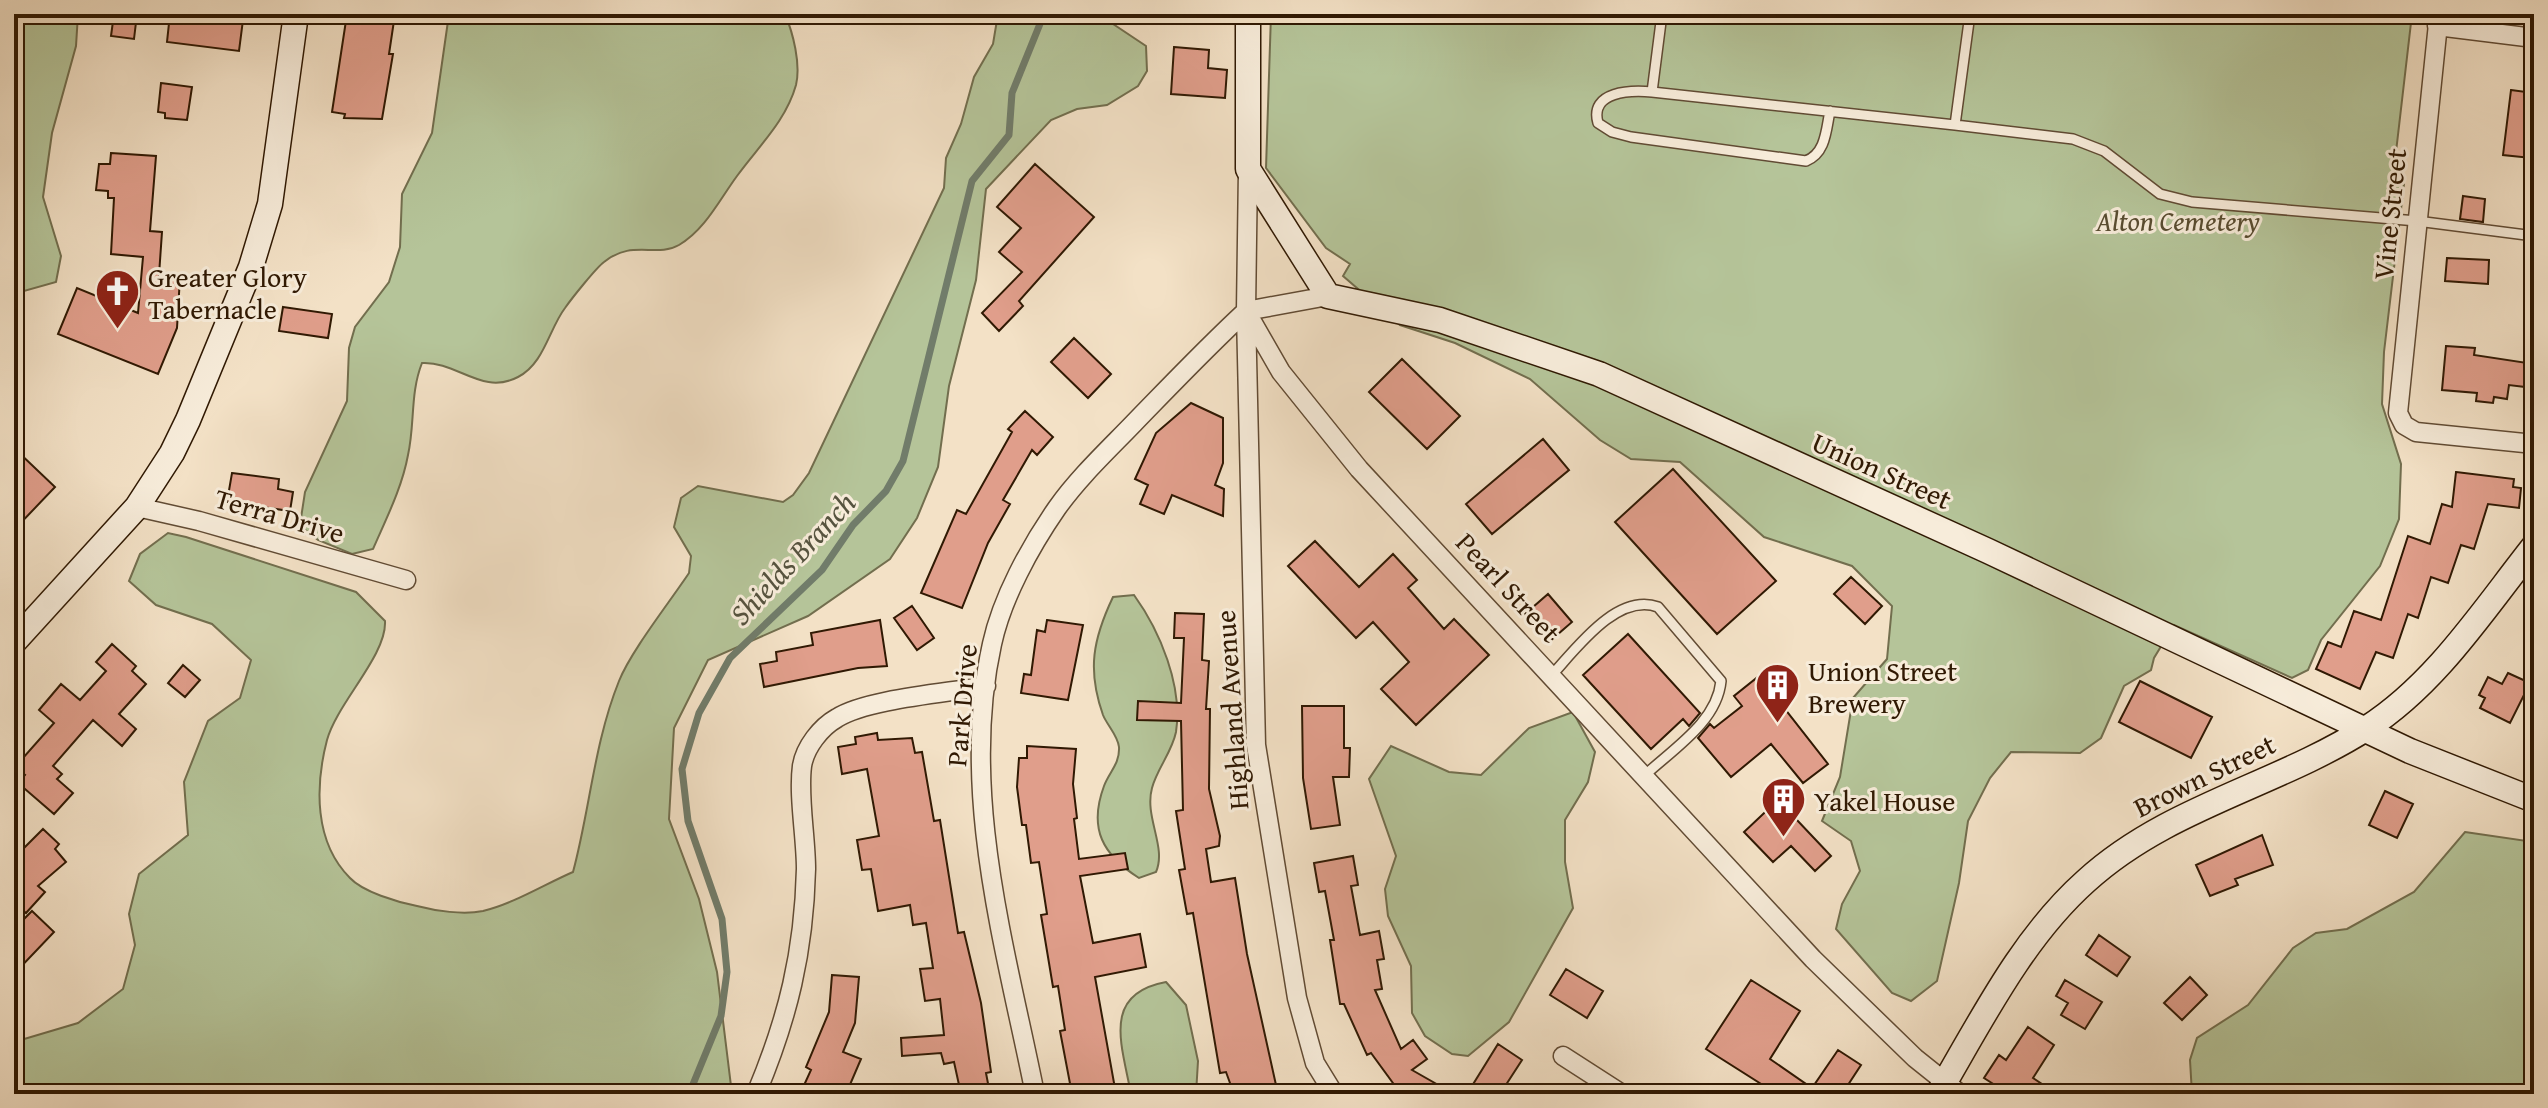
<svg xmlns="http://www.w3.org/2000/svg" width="2548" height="1108" font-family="'Gentium Book Plus',serif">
<rect width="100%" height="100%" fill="#f3e1c6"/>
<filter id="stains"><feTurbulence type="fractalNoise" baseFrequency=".0025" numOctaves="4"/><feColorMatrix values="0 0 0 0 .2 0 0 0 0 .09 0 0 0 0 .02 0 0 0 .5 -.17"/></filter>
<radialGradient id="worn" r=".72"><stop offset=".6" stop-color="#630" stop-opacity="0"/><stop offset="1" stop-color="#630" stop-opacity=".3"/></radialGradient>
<path fill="#b5c499" stroke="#726e4e" stroke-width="2" d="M14,14h64l-2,32 -24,87 -9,64 18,59 -5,26 -39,11 -3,-2z
M449,14h336c8,19 16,50 11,71 -10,36 -38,62 -59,91 -17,23 -32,54 -58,69 -23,13 -47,-6 -75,17 -8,6 -32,36 -39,46 -16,21 -21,56 -47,69 -36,19 -61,-16 -96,-14 -12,30 -7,61 -14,92 -6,33 -22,64 -35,94l-21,5 -34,-14 -14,-11 -3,-11 4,-26 42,-91 2,-53 6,-21 34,-45 11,-35 2,-53 30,-61z
M998,14h100l48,32 1,25 -9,15 -31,19 -30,4 -26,11 -65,69 -10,91 -27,106 -11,81 -21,51 -27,41 -82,57 -100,44 -34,68 -5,91 30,80 18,73 15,122h-718v-52l64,-19 45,-34 12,-44 -6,-31 10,-40 49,-39 -4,-53 24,-61 32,-23 11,-38 -39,-36 -56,-19 -27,-24 11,-27 28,-21 18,4 170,55 29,29c2,34 -48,82 -58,119 -12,46 -13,102 23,138 13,14 47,24 67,28 19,5 46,9 66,5 30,-7 62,-27 90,-39 17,-63 21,-129 46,-191 12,-30 50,-78 70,-108l2,-17 -17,-29 7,-29 17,-12 85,16 10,-7 16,-22 135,-285 2,-30 15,-34 13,-47 19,-33z
M1271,14h1141l-19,164 11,6 -20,168 -2,52 19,60 -2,55 -19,47 -59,74 -13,30 -16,8 -118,-53 -20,33 -3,12 -27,16 -23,52 -21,15 -69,-1 -21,26 -22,43 -9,62 -22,98 -26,20 -19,-8 -56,-64 6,-25 18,-33 -9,-30 -29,-20 18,-44 13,-79 34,-39 5,-53 -40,-40 -88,-29 -84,-75 -49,-3 -31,-19 -70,-61 -75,-36 -55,-18 -57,-49 7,-12 -24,-16 -60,-80z
M1134,595c26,36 49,91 42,137 -4,20 -19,37 -24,56 -8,29 15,59 4,84l-17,6c-36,-23 -51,-49 -35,-92 5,-14 16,-22 15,-39 -1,-11 -12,-22 -16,-32 -16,-45 -10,-76 10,-118z
M1573,712l22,40 -7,30 -23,38v42l8,46 -64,114 -41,34 -16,-2 -27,-18 -13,-23 -1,-47 -23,-50 -3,-27 11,-33 -27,-77 22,-33 58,26 32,3 48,-47z
M2465,832l69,10v252h-342l-2,-34 7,-22 51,-33 45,-57 23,-15 31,-4 67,-37z
M1166,982l20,23 12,56 -2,33h-65c-9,-49 -30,-100 35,-112z"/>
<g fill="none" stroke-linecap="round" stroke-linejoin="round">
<path stroke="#717c6a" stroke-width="7" d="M689,1094l32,-78 6,-44 -5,-53 -34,-98 -6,-52 17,-56 31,-55 92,-88 31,-45 33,-34 17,-30 69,-280 37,-46 3,-42 32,-79"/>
</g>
<path fill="#e09e8b" stroke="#301903" stroke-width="2" d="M114,14h23l-3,25 -23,-3z
M170,14l73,6 -4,31 -72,-9z
M347,14h48l-6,40h4l-11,65 -38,-1 1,-4 -13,-2z
M1174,47l35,3 -1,18 19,2 -2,28 -54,-4z
M161,83l31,4 -5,33 -22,-2v-5l-7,-1z
M2511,90l23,3 -3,65 -28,-3z
M111,153l45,3 -6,75 12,1 -3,43 21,2 -3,51 -19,46 -100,-40 19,-46 61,25 5,-56 -32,-3 3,-56h-6v-7l-12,-1 3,-26h11z
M1035,164l59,53 -75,84 4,5 -24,25 -17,-18 40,-41 -23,-20 22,-24 -24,-21z
M2463,196l22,3 -2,23 -23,-3z
M2447,258l42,2 -1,24 -43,-3z
M283,307l49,7 -4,24 -49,-7z
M1074,338l37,36 -23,24 -37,-36z
M2446,346l29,2 -1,7 60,9v24l-25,-3 -2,14 -13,-2 -1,6 -17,-2 1,-8 -35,-3z
M1402,359l58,57 -33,33 -58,-57z
M1191,403l32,15v45l-8,22 9,4 -1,27 -51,-21 -8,19 -24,-10 8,-19 -13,-6 21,-46z
M1025,411l28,26 -16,18 -5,-5 -29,50 7,4 -22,39 -26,65 -41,-15 36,-83 9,4 46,-82 -4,-3z
M1543,439l26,31 -77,64 -26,-30z
M14,448l41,39 -41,43z
M1673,469l103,112 -59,53 -102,-112z
M2456,472l58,7 -1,8 8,1 -2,20 -31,-4 -14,45 -13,-4 -13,38 -17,-6 -13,41 -10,-4 -15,44 -17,-6 -16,37 -44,-20 12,-27 13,5 13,-36 27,9 27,-84 22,8 12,-40 10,3z
M232,473l47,6 -1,10 15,3 -3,19 -63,-9z
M1315,541l44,46 34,-33 24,26 -9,8 36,41 10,-10 35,36 -73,70 -35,-36 28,-27 -36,-40 -17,16 -68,-72z
M1851,577l31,29 -17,18 -31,-30z
M1548,594l24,28 -22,19 -25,-27z
M912,606l22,32 -17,12 -23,-32z
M1175,613l29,1 -2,46 7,1 -3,48h4l-1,80 11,47 -1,10 -13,3 5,33 24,-4 12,76 31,140h-44l-8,-22 -6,1 -27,-160 -6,1 -8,-44 6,-1 -9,-58 7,-1 -2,-89 -44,-1 1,-19 43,2 3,-65h-10z
M880,620l7,46 -29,2 -94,19 -4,-23 17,-3 -1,-9 37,-7 -2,-12z
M1047,620l36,5 -15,75 -47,-7 3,-19 7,1 6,-45 8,2z
M1628,634l72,79 -11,13 -6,-7 -32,30 -68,-74z
M112,644l24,22 -4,5 14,13 -27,30 17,15 -14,17 -29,-26 -40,46 9,8 -5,5 16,14 -19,21 -36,-31 7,-8 -10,-8 39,-44 -15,-13 22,-26 19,16 26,-29 -10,-9z
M183,665l17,15 -15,17 -17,-14z
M2508,673l22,10 -20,40 -30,-15 5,-10 -6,-3 9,-18 14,7z
M1759,676l69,88 -25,19 -32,-39 -40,33 -33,-39 12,-14 4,4 28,-22 -8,-10z
M2140,681l72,36 -21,41 -72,-36z
M1302,706h42v42h6l-1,29h-16l7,48 -29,4 -8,-51z
M877,733l1,7 34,-2 3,15 7,-1 12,69 6,-1 18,113 6,-1 17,71 10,69 -5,1 4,21h-29l-7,-32 -10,2 -3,-11 -39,3 -1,-18 43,-3 -4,-36 -15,2 -5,-32 13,-1 -7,-45 -13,2 -3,-20 -32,6 -7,-42 -9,1 -5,-30 22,-4 -12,-67 -25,5 -4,-27 18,-3 -1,-7z
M1027,746l49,3 -3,35 4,34 -3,1 5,40 46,-6 3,16 -48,7 13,67 47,-9 6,33 -51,10 21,117h-44l-12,-63 5,-1 -7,-44 -5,1 -12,-72 6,-1 -8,-52 -8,1 -5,-38h-4l-5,-38 2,-29h8z
M2385,791l28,13 -16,34 -28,-13z
M1778,800l53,56 -16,15 -24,-25 -18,16 -29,-30z
M43,829l16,15 -4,5 11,13 -28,24 7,6 -19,21 -12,-10v-45z
M2262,835l11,30 -38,14 3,6 -28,11 -14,-31z
M1353,856l5,29 -7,1 9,49 19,-4 5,28 -7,1 5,29 -7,1 26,59 12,-9 14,19 -15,11 42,24h-53l-30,-41 -4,2 -23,-51h-4l-10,-64h4l-9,-49 -6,1 -5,-29z
M32,911l22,21 -40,42v-45z
M2099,935l31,22 -13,19 -31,-21z
M1566,969l37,22 -16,27 -37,-23z
M832,975l27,2 -4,46 -12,29 18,7 -15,35h-46l11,-24 -5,-3 23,-55z
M2190,977l17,18 -25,25 -18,-17z
M1751,980l49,31 -30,48 42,29 26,-38 23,15 -19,29h-65l-71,-45z
M2065,980l37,22 -17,27 -24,-14 7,-12 -12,-7z
M2028,1027l26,18 -21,33 24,16h-48l-25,-16 15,-23 7,5z
M1498,1044l24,16 -22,34h-33z"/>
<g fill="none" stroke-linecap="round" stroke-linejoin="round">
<defs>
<path id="lane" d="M1662,14l-10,78 303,33 15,-111
M1652,92c-21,-2 -63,-1 -54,31l14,9 19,5 175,24c20,-8 20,-31 24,-50
M1955,125l118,14 31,12 56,43 32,8 225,19 117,15
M1551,676c25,-27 66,-84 107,-69l63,74c-4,41 -48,68 -77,95"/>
<path id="street" d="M2439,14l-41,399 6,12 12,7 118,12
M2437,26l97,12
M1248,169l-2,142 35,61 78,97 454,490 102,99 45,36
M1246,311l82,-15
M1246,314l10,431 41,253 18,65 19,31
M137,507l62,14 207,59
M1563,1056l59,38
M756,1094c32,-76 48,-142 50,-225 0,-32 -8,-73 -4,-103 3,-19 19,-39 35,-48 30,-19 111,-25 149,-32
M1035,1094c-29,-145 -76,-301 -43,-450 10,-46 38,-97 65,-136 22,-31 51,-58 77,-85 37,-38 73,-76 112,-112"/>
<path id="secondary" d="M1248,14v155l80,127 112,24 159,54 389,177 422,200 124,49
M14,642l123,-135 35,-54 16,-33 63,-153 19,-63 26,-190
M1938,1094c43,-73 84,-156 148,-213 81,-74 190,-95 281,-153 69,-44 117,-119 167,-182"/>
</defs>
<use href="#lane" stroke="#614b34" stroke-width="12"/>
<use href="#street" stroke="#614b34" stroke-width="21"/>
<use href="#secondary" stroke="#301903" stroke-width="27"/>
<use href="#lane" stroke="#f7ecda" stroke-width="9"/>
<use href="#street" stroke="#f7ecda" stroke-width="18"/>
<use href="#secondary" stroke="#f7ecda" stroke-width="24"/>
</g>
<defs>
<symbol id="church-pin" viewBox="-11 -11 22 30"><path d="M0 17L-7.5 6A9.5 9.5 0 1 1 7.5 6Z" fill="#8f2418" stroke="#f7ecda"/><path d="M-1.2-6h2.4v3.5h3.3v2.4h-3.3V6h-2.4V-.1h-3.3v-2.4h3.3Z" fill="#fff"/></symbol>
<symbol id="building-pin" viewBox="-11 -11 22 30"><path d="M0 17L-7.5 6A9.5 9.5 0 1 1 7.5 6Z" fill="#8f2418" stroke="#f7ecda"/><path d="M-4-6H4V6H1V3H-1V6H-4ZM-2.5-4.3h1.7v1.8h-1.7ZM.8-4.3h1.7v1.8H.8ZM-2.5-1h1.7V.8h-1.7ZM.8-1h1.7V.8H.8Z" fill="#fff"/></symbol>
</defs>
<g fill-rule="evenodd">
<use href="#church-pin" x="92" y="266" width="51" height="69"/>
<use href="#building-pin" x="1752" y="660" width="51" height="69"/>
<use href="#building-pin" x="1758" y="774" width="51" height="69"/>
</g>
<g text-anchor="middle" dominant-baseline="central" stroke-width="6" stroke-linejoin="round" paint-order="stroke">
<g font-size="28" fill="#301903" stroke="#f7ecda">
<text transform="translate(2389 214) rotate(-84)">Vine Street</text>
<text transform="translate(1882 470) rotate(24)">Union Street</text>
<text transform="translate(280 515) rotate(16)">Terra Drive</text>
<text transform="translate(1509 587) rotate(47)">Pearl Street</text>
<text transform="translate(961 705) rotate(-85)">Park Drive</text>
<text transform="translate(1231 710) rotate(-94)">Highland Avenue</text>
<text transform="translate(2204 775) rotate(-26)">Brown Street</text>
</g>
<g font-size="28" font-style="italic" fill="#584c30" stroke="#f7ecda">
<text x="2178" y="220">Alton Cemetery</text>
</g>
<g font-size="28" fill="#301903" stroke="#f7ecda" text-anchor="start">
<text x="148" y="276">Greater Glory<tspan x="148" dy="32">Tabernacle</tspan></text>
<text x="1808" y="670">Union Street<tspan x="1808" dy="32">Brewery</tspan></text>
<text x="1814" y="800">Yakel House</text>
</g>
<g font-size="30" font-style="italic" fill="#56533f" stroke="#f7ecda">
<text transform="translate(792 558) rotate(-47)">Shields Branch</text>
</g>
</g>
<rect width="2548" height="1108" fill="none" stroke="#f3e1c6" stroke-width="48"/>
<rect x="16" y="16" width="2516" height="1076" fill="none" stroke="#301903" stroke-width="4"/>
<rect x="24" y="24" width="2500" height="1060" fill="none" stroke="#301903" stroke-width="2"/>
<rect width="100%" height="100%" filter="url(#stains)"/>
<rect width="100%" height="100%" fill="url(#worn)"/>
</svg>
